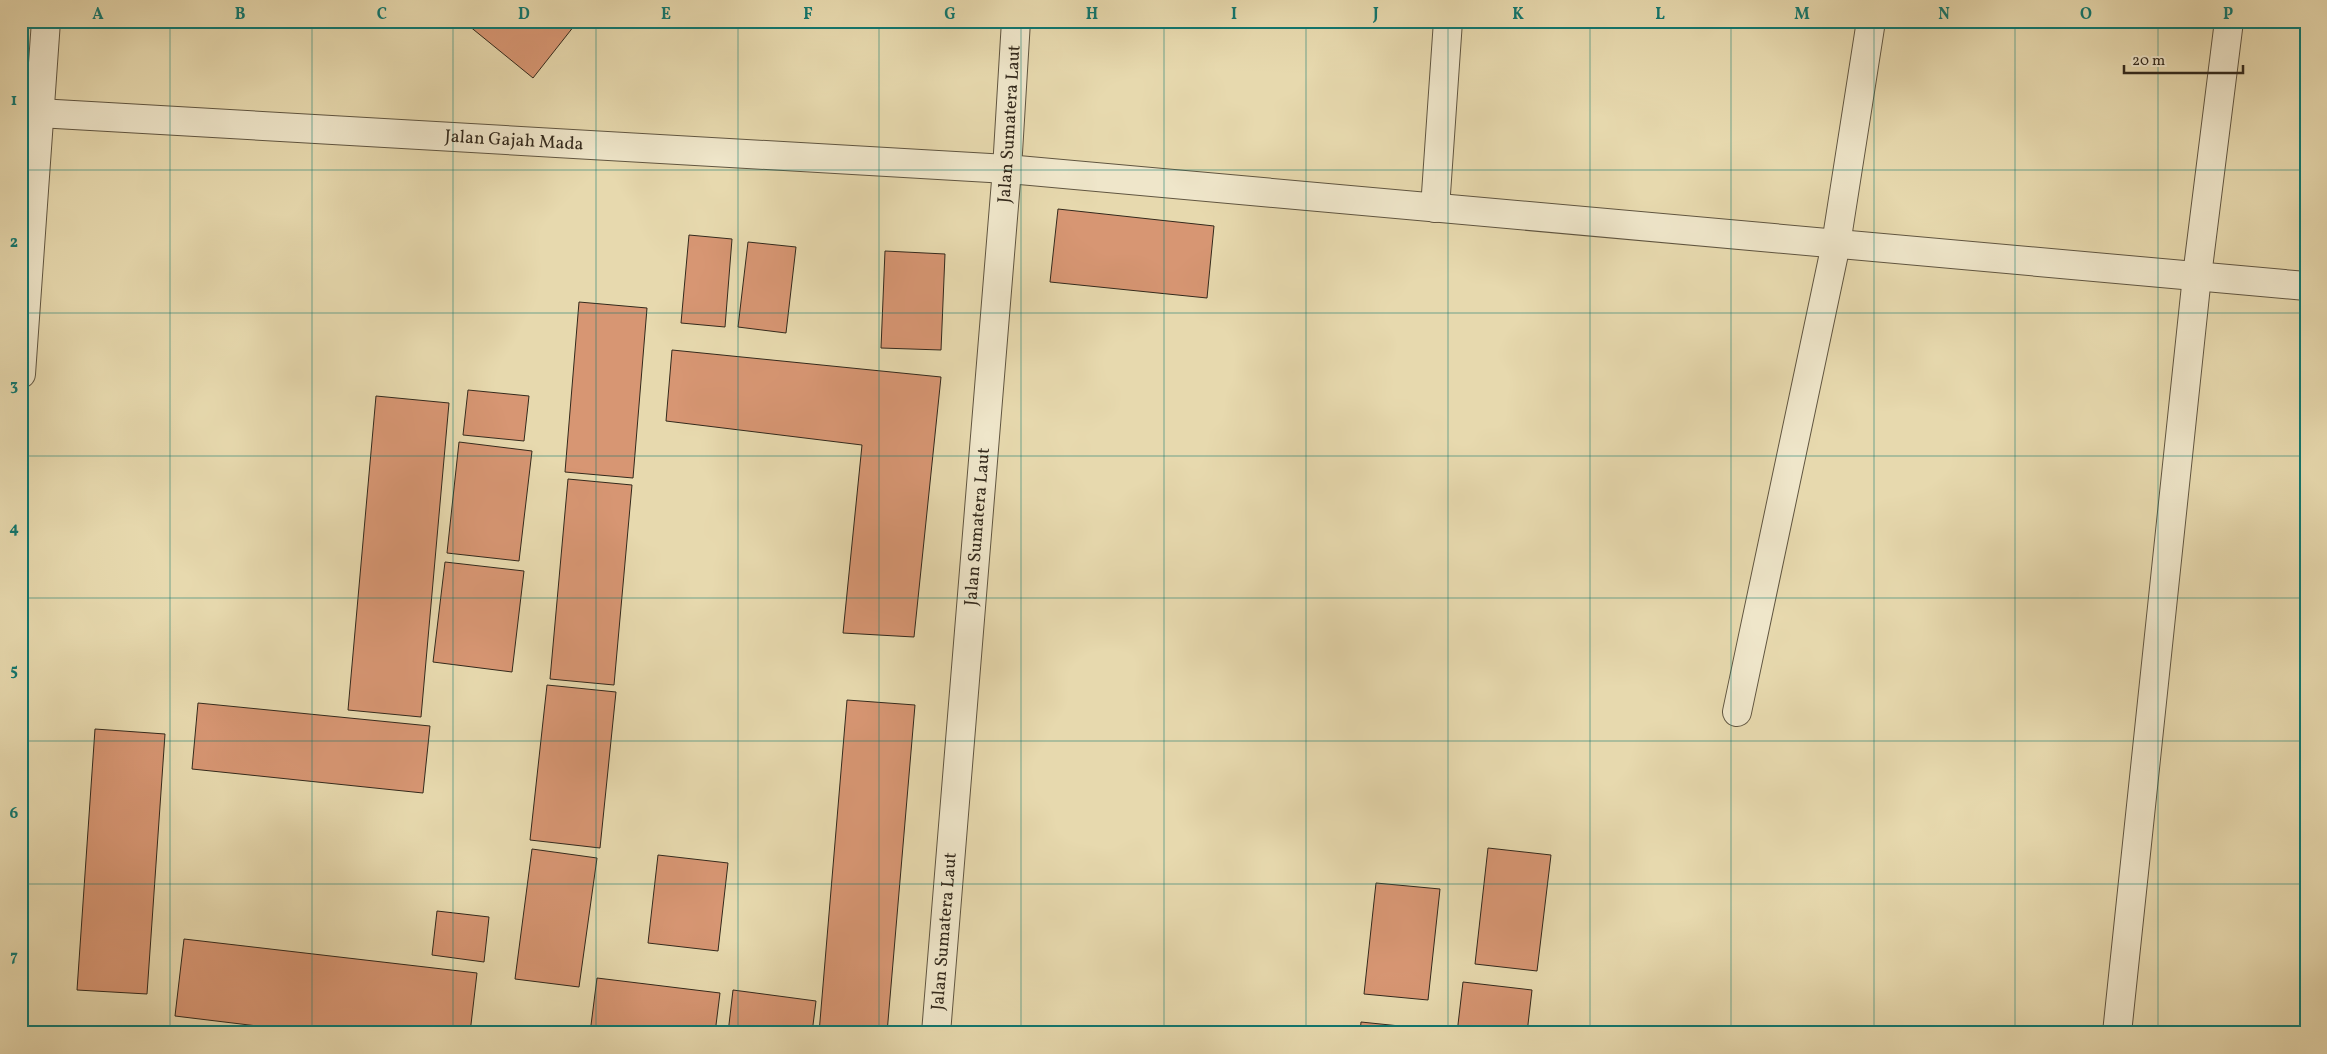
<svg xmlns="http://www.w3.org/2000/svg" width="2327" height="1054" font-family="Vollkorn,serif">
<rect width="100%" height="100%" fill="#e7d9ae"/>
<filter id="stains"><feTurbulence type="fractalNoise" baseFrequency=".004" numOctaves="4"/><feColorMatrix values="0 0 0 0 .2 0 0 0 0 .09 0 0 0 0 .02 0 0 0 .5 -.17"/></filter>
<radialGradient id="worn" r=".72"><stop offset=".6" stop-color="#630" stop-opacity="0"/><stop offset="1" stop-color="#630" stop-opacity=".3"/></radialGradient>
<path fill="#d79673" stroke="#33291c" d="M463,21h115l-45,57z
M1058,209l156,17 -7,72 -157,-16z
M689,235l43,4 -7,88 -44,-4z
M748,242l48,5 -10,86 -48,-6z
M885,251l60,3 -4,96 -60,-2z
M579,302l68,6 -14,170 -68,-6z
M672,350l269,27 -27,260 -71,-4 19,-188 -196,-24z
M468,390l61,6 -5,45 -61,-6z
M376,396l73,7 -28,314 -73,-7z
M459,442l73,9 -13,110 -72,-8z
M568,479l64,6 -18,200 -64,-6z
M445,562l79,9 -12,101 -79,-10z
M547,685l69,7 -16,156 -70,-8z
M847,700l68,5 -28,328h-68z
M198,703l232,23 -7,67 -231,-24z
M95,729l70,5 -18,260 -70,-4z
M1488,848l63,7 -14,116 -62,-7z
M532,849l65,9 -18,129 -64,-8z
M658,855l70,8 -10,88 -70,-8z
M1376,883l64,6 -12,111 -64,-6z
M437,911l52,6 -5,45 -52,-7z
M184,939l293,34 -7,60h-155l-140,-17z
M597,978l123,15 -5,40h-125z
M1463,982l69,8 -5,43h-70z
M733,990l83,11 -4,32h-84z
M1361,1022l68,7v4h-69z
M97,1030l23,3h-24z"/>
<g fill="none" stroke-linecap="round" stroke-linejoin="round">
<defs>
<g id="minor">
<path id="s1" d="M21,112l986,57 1299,117"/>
<path d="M1435,208l13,-187"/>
<path d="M21,374l25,-353"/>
<path d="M1737,712l99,-468 35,-223"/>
<path id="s2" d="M936,1033l71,-864 9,-148"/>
<path d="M2117,1033l80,-757 32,-255"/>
</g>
</defs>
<use href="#minor" stroke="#605540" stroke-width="30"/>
<use href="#minor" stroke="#efe6ca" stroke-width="28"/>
</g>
<path fill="none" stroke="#0f766e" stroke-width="1" stroke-opacity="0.55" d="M170,21v1012M312,21v1012M453,21v1012M596,21v1012M738,21v1012M879,21v1012M1021,21v1012M1164,21v1012M1306,21v1012M1448,21v1012M1590,21v1012M1731,21v1012M1874,21v1012M2015,21v1012M2158,21v1012M21,170h2285M21,313h2285M21,456h2285M21,598h2285M21,741h2285M21,884h2285"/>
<g text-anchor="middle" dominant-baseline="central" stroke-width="5" stroke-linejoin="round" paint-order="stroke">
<g font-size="18" fill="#33291c" stroke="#efe6ca">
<text stroke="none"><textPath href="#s2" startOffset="912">Jalan Sumatera Laut</textPath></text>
<text stroke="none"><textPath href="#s1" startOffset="494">Jalan Gajah Mada</textPath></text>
<text stroke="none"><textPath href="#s2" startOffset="508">Jalan Sumatera Laut</textPath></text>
<text stroke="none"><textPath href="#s2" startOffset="102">Jalan Sumatera Laut</textPath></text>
</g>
</g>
<rect width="2327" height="1054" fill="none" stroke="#e7d9ae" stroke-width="55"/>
<path d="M2124 65v8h119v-8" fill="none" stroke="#33291c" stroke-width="2.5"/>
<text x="2132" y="65" font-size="15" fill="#33291c" stroke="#efe6ca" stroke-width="4" paint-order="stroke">20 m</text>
<rect x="28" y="28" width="2272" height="998" fill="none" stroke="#0f766e" stroke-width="2"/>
<g font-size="16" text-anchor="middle" font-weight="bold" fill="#0f766e">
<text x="98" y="19">A</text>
<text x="240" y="19">B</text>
<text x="382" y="19">C</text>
<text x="524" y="19">D</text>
<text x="666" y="19">E</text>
<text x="808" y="19">F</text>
<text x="950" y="19">G</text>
<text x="1092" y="19">H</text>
<text x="1234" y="19">I</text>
<text x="1376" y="19">J</text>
<text x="1518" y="19">K</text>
<text x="1660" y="19">L</text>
<text x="1802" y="19">M</text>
<text x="1944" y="19">N</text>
<text x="2086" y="19">O</text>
<text x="2228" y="19">P</text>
<text x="14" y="105">1</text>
<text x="14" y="247">2</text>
<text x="14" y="390">3</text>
<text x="14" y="533">4</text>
<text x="14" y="675">5</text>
<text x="14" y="818">6</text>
<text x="14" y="961">7</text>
</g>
<rect width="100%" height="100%" filter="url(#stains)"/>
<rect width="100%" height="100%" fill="url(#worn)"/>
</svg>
